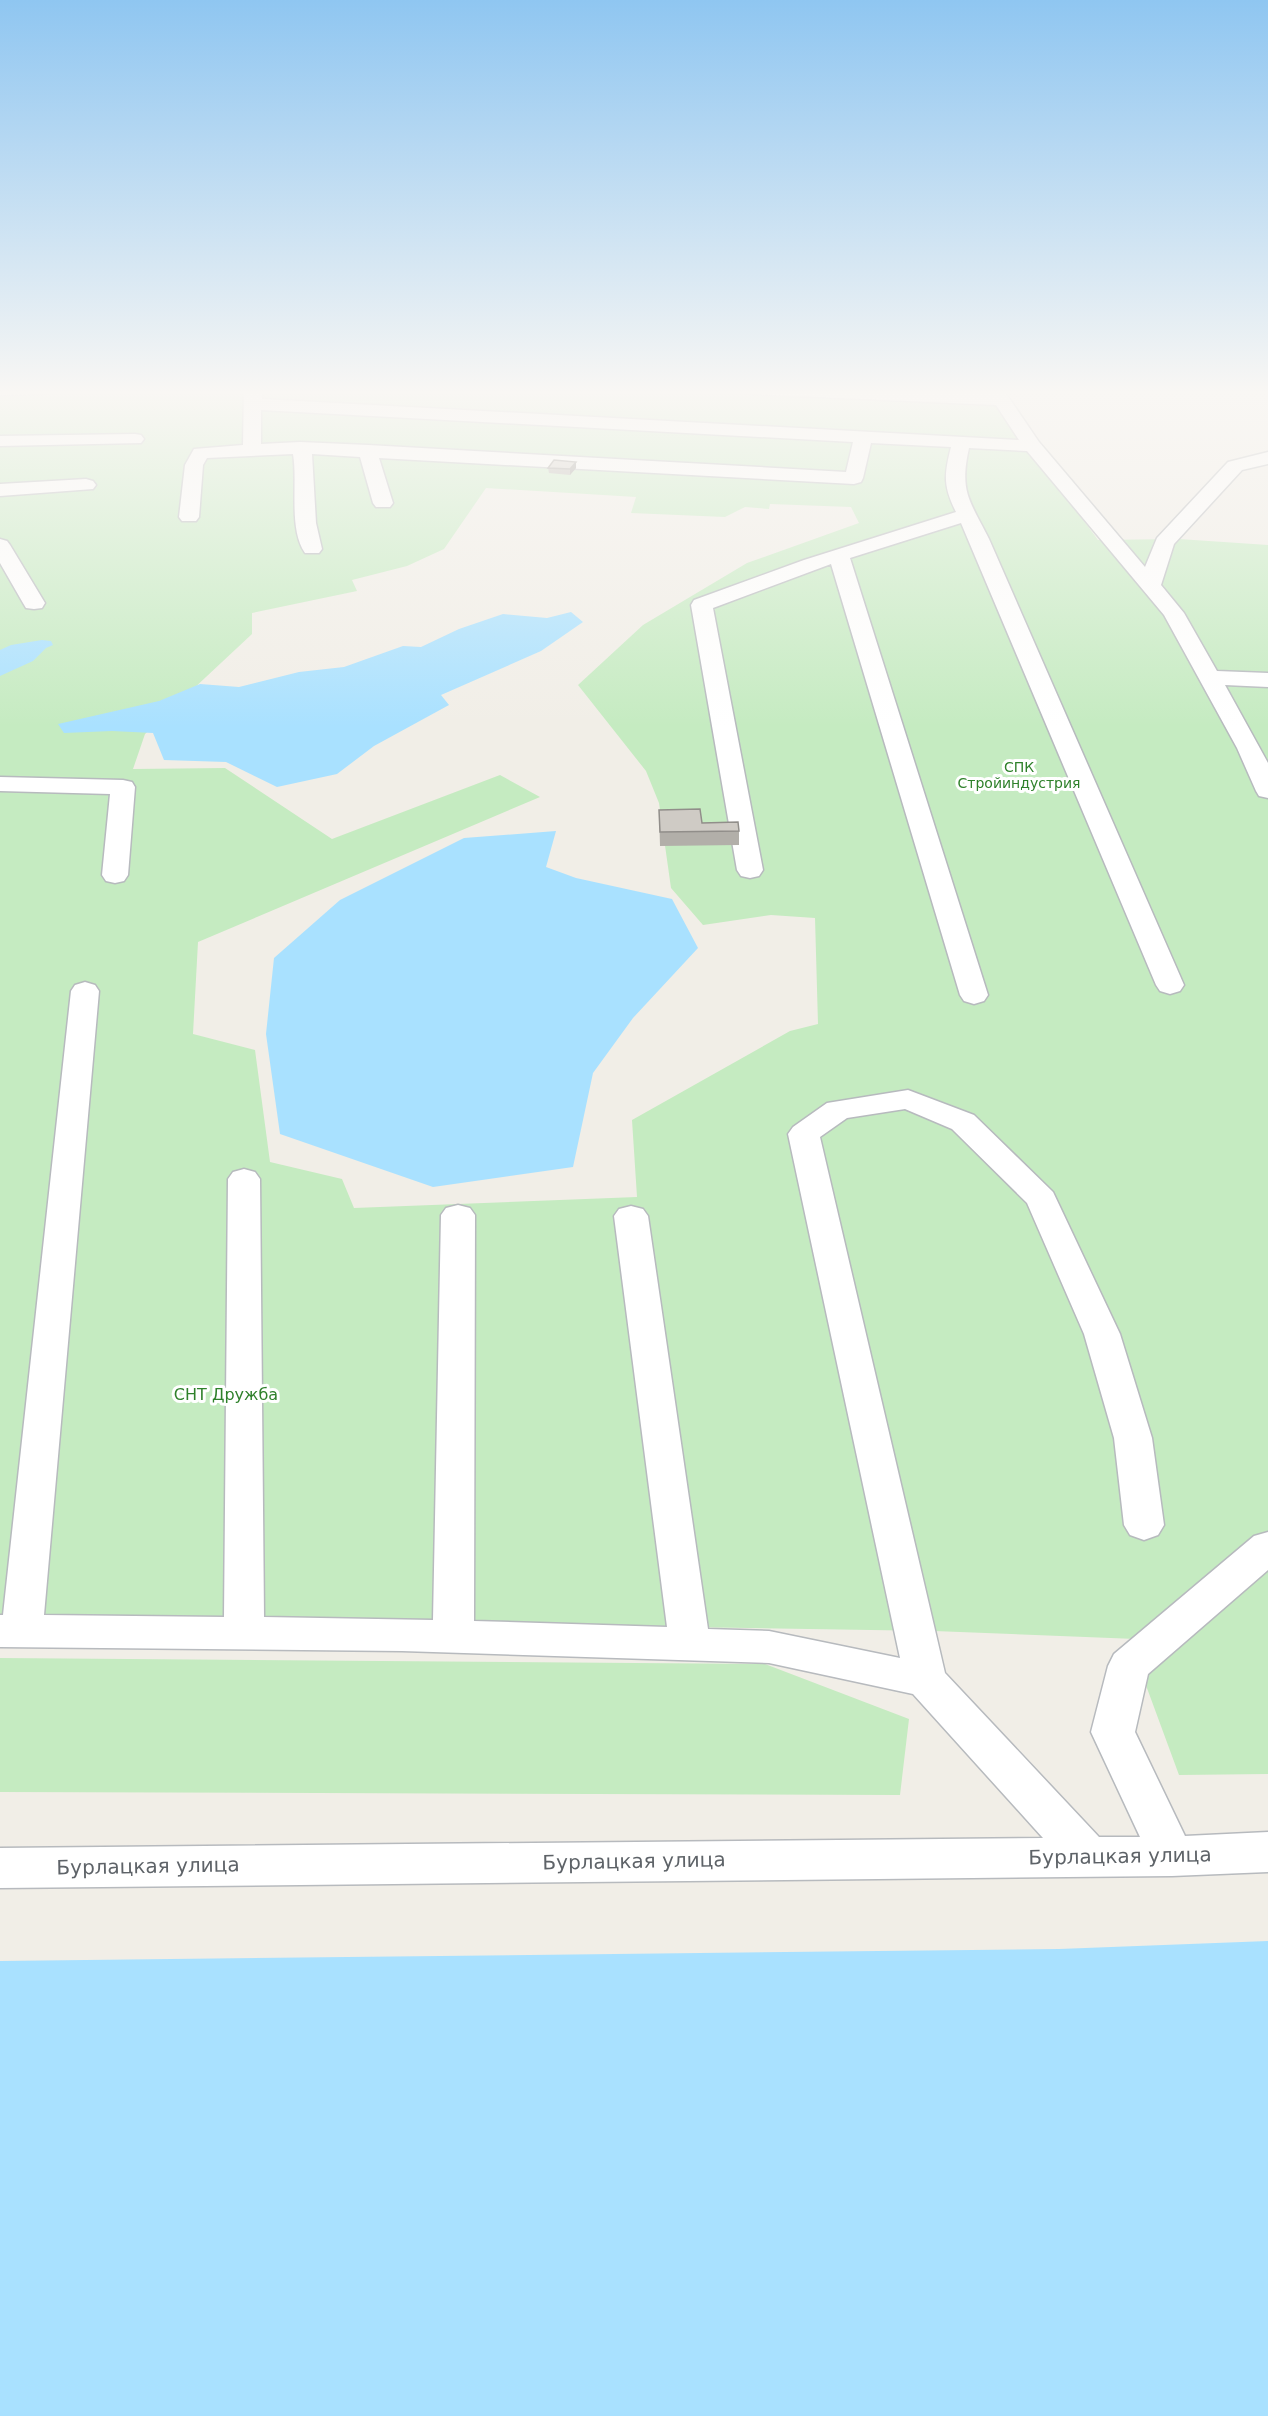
<svg xmlns="http://www.w3.org/2000/svg" width="1268" height="2416" font-family="'DejaVu Sans',sans-serif">
<rect width="100%" height="100%" fill="#f1eee7"/>
<path fill="#c5ebc1" fill-rule="evenodd" d="M0,389h989l24,36 85,115 81,-1 89,6v1229l-89,1 -35,-95 -8,-41 -202,-8 -934,-15zM486,488l150,9 -5,16 94,4 20,-10 24,2 1,-5 81,3 8,16 -112,40 -104,62 -65,60 68,86 13,32 12,85 32,37 68,-10 44,3 3,106 -28,7 -158,89 5,77 -283,11 -12,-29 -72,-17 -15,-112 -62,-16 5,-92 342,-145 -40,-22 -168,64 -107,-71 -92,1 12,-35 107,-100v-21l105,-22 -5,-11 55,-14 37,-17z
M0,1658l765,6 144,55 -9,76 -900,-3z"/>
<path fill="#a9e1ff" d="M571,612l12,10 -42,29 -100,44 8,10 -75,41 -37,28 -60,13 -51,-25 -62,-2 -11,-27 -41,-2 -48,2 -6,-9 101,-23 41,-17 39,3 60,-15 45,-5 59,-21 18,1 38,-18 44,-15 44,4z
M42,640l9,1 2,4 -7,3 -13,13 -33,15v-26l11,-5z
M556,831l-10,36 30,11 96,21 26,49 -65,70 -40,55 -20,94 -140,20 -153,-53 -14,-100 8,-76 66,-58 124,-62z
M1268,1941v475h-1268v-455l1059,-12z"/>
<g fill="none" stroke-linecap="round" stroke-linejoin="round">
<defs>
<path id="minor" d="M0,389h52l-3,4 -6,1 -43,1z
M244,389h18v10l757,41 -23,-35 -245,-11 -6,-1 -3,-4h126l121,5 -4,-5h18l36,53 106,125 12,-29 71,-76 40,-10v12l-26,6 -68,74 -13,41 23,28 33,58 51,2v14l-43,-2 43,78v35l-9,-2 -3,-5 -19,-43 -73,-133 -137,-164 -58,-3c-10,44 1,53 20,91l195,446 -4,6 -10,3 -10,-3 -4,-6 -195,-462 -111,35 138,437 -4,6 -10,3 -10,-3 -4,-6 -129,-431 -118,44 50,262 -4,6 -9,2 -9,-2 -4,-6 -46,-265 3,-5 110,-40 152,-48c-13,-26 -12,-37 -5,-65l-80,-4 -8,35 -2,4 -7,2 -475,-26 14,45 -3,4h-14l-3,-4 -13,-46 -48,-3 4,69 6,26 -3,4h-14c-17,-24 -7,-71 -12,-99l-86,4 -4,7 -4,52 -3,4h-14l-3,-4 6,-52 9,-16 49,-4zM261,410l592,32 -7,30 -478,-27 -68,-3 -39,2z
M135,434l6,1 3,4 -3,4 -141,3v-10z
M86,479l7,2 3,4 -3,4 -93,7v-12z
M0,539l7,2 3,4 35,58 -3,5 -8,1 -8,-1 -3,-5 -23,-40z
M0,777l123,3 9,2 3,5 -7,88 -4,6 -9,2 -9,-2 -4,-6 8,-81 -110,-3z
M85,982l10,3 4,6 -55,624 180,2 4,-438 5,-7 11,-3 11,3 5,7 4,438 169,3 8,-405 5,-7 12,-3 12,3 5,7 -1,406 193,6 -53,-411 5,-7 12,-3 12,3 5,7 60,413 61,2 131,27 -112,-524 5,-7 34,-24 81,-13 66,25 79,77 67,142 32,104 12,87 -6,10 -14,5 -14,-5 -6,-10 -10,-87 -30,-104 -57,-131 -75,-74 -47,-20 -58,9 -27,19 125,536 154,164h41l-49,-105 17,-66 6,-12 140,-118 14,-4v38l-120,104 -13,58 50,104 83,-4v40l-96,4 -1172,12v-40l1043,-10 -130,-144 -144,-31 -367,-12 -402,-4v-32h3l68,-624 4,-6z"/>
</defs>
<use href="#minor" stroke="#b7babe" stroke-width="3"/>
<use href="#minor" fill="#fff" fill-rule="evenodd"/>
</g>
<path fill="#b2afa9" d="M548,468h28l-6,7 -21,-2z
M659,810l43,13 37,8v14l-79,1z"/>
<path fill="#918e8a" d="M576,462v6l-6,7v-6z"/>
<path fill="#cfcbc5" stroke="#918e8a" stroke-width="1.5" d="M554,460l22,2 -6,7 -22,-1z
M700,809l2,14 36,-1 1,9 -79,1 -1,-22z"/>
<linearGradient id="sky" x2="0" y2="1"><stop stop-color="#8fc6f1"/><stop offset="0.54" stop-color="#f9f7f4"/><stop offset="1" stop-color="#f9f7f4" stop-opacity="0"/></linearGradient>
<rect width="1268" height="727" fill="url(#sky)"/>
<g text-anchor="middle" dominant-baseline="central" stroke-width="6" stroke-linejoin="round" paint-order="stroke">
<g font-size="14" fill="#2f812b" stroke="#fff">
<text x="1019" y="767">СПК<tspan x="1019" dy="16">Стройиндустрия</tspan></text>
</g>
<g font-size="16" fill="#2f812b" stroke="#fff">
<text x="226" y="1394">СНТ Дружба</text>
</g>
<g font-size="20" fill="#5e6368" stroke="#fff">
<text transform="translate(1120 1856) rotate(-1)">Бурлацкая улица</text>
<text transform="translate(634 1861) rotate(-1)">Бурлацкая улица</text>
<text transform="translate(148 1866) rotate(-1)">Бурлацкая улица</text>
</g>
</g>
</svg>
